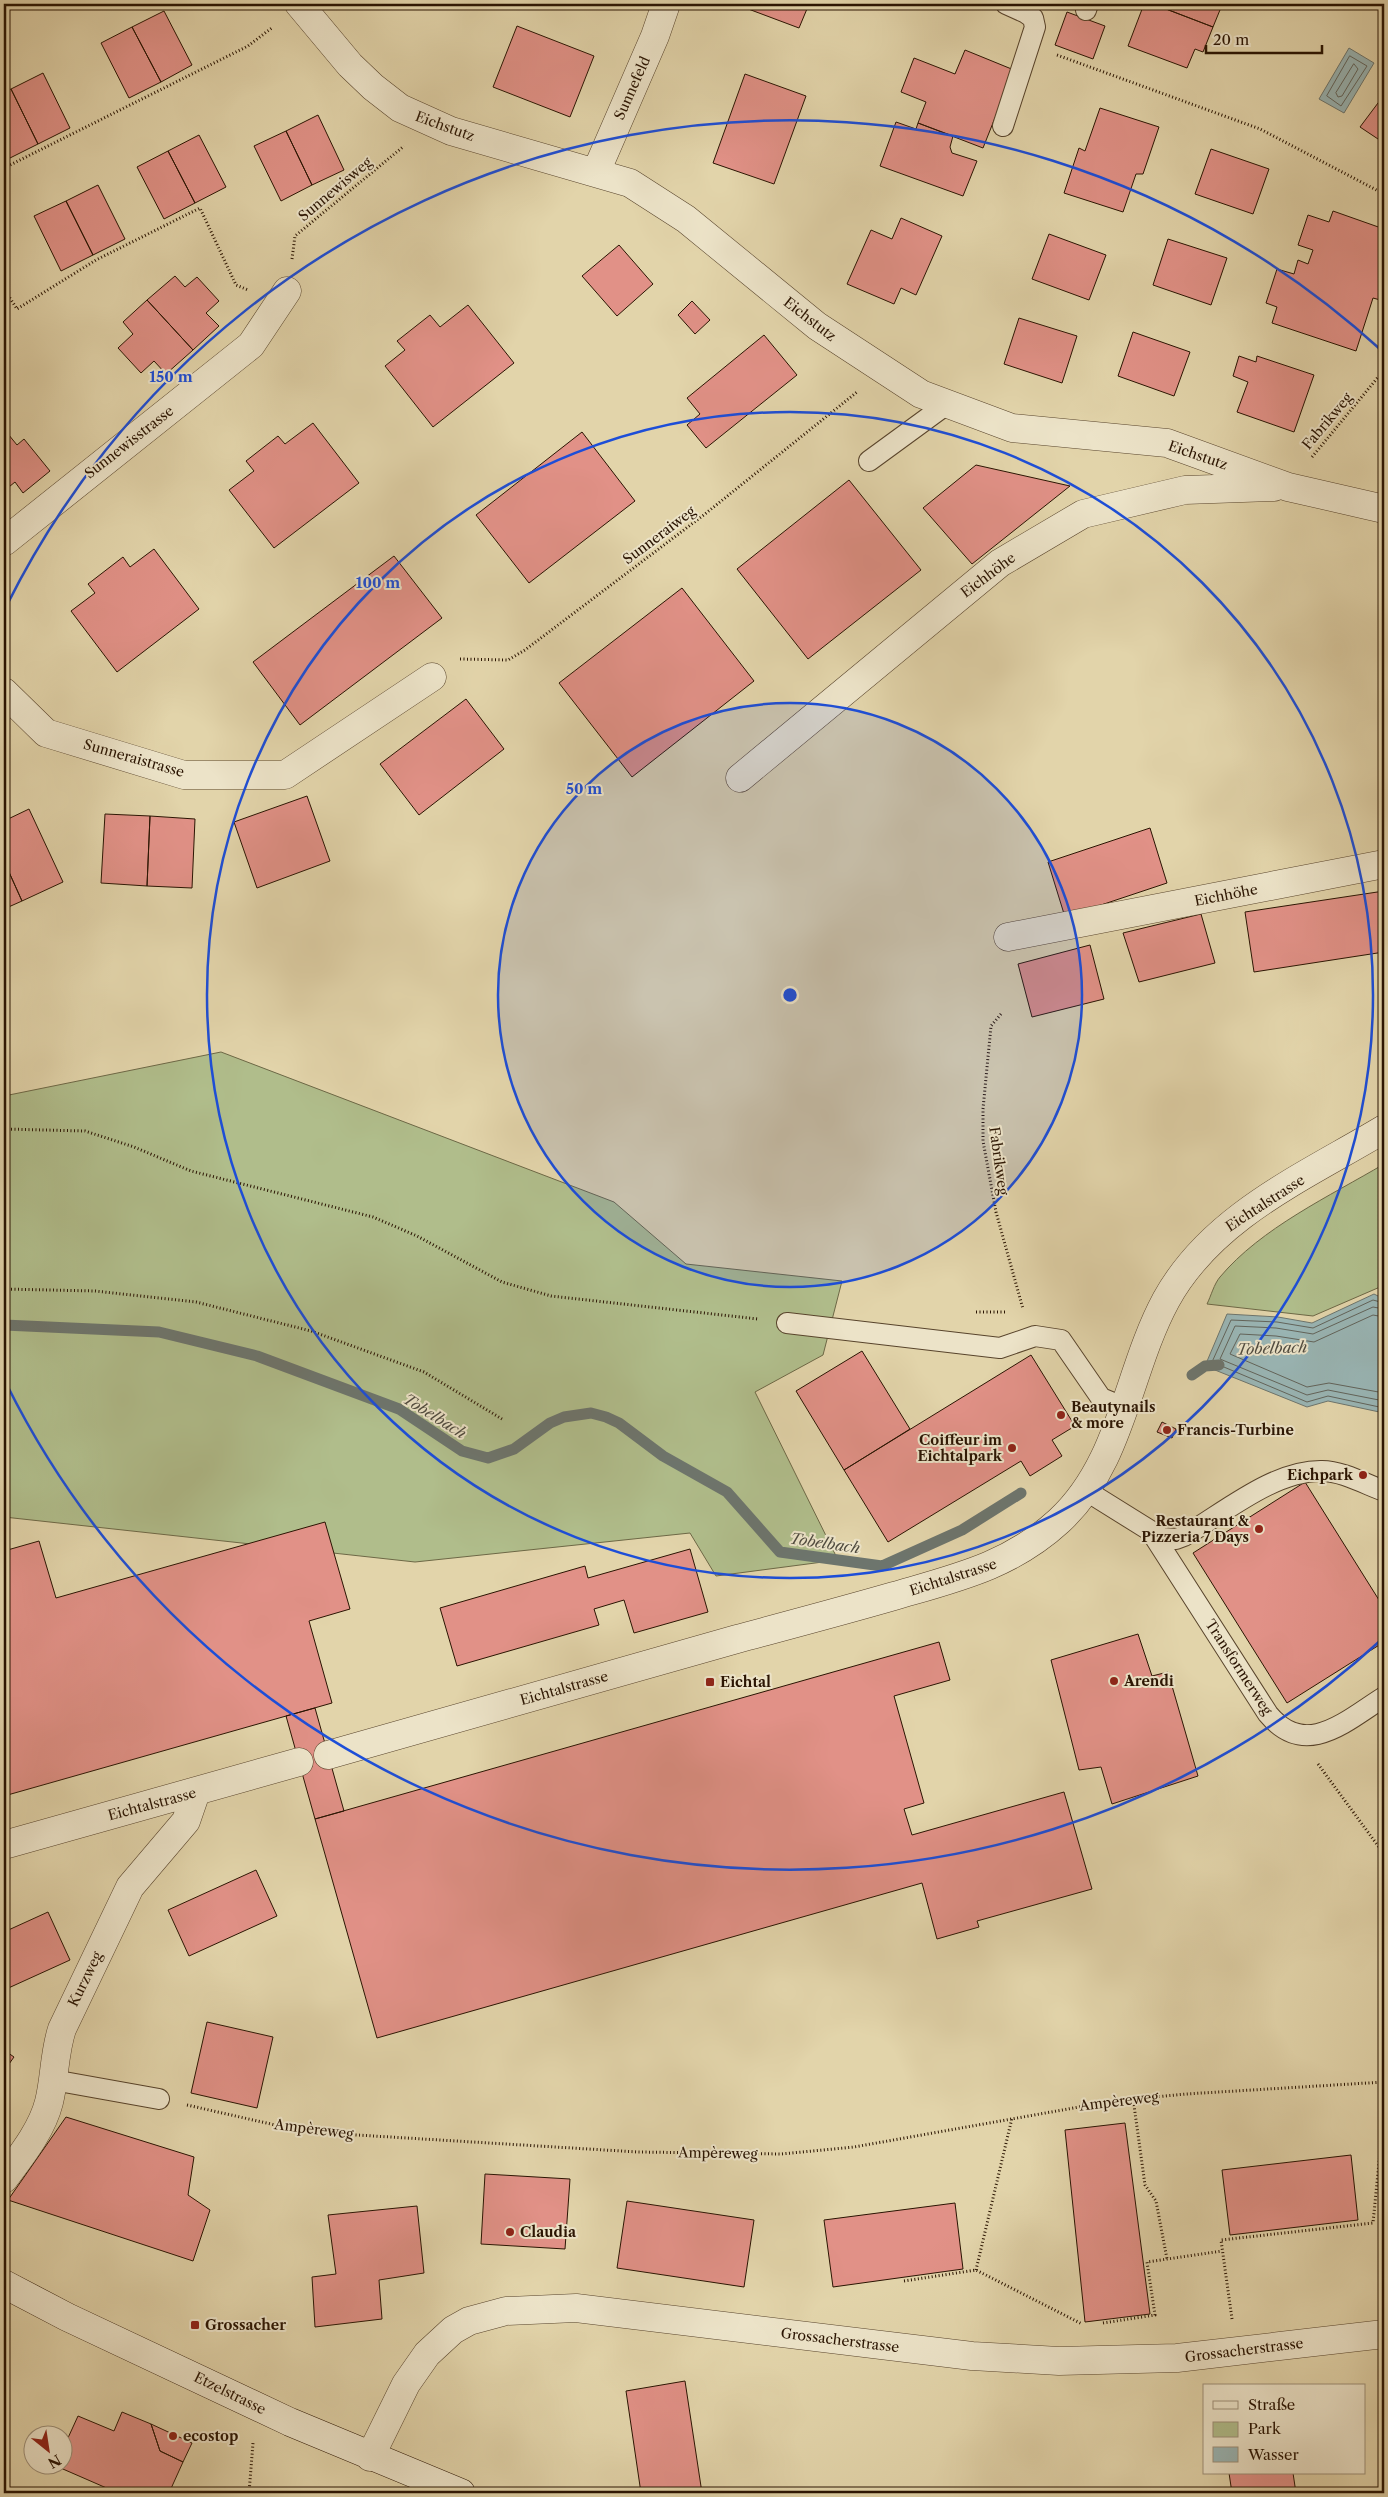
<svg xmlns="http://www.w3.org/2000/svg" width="1388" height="2497" font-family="'Libre Caslon Text',serif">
<rect width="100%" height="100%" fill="#e2d4aa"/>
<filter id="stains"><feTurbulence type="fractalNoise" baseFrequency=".004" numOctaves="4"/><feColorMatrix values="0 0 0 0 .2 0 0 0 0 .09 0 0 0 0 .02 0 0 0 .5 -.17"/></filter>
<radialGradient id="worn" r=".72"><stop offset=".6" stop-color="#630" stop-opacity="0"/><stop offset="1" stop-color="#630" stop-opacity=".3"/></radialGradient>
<path fill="#b0bd8b" stroke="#6d6846" d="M221,1052l393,150 72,62 156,17 -19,74 -68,37 83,168 -122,16 -26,-43 -275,29 -411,-45v-421z
M1384,1164v125l-4,-2 -67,29 -106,-12c4,-8 7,-20 13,-27 41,-49 110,-81 164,-113z"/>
<path fill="#99b5b4" stroke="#6d756d" d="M1349,48l25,15 -30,50 -25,-14z
M1374,1294l10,5v114l-56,-12 -21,6 -102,-41 22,-52 51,3 34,6z"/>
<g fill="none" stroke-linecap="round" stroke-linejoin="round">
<path stroke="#62645b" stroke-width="1" d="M1350,56l17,10 -26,40 -14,-10z
M1354,64l4,5 -16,27 -4,1 -2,-4z
M1384,1303l-11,-3 -60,28 -36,-6 -46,-2 -19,42 95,40 21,-6 56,12
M1384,1309l-11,-2 -60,27 -37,-6 -41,-2 -15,33 87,36 21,-5 56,11
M1384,1317l-11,-2 -59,27 -38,-6 -36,-2 -10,20 77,33 22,-4 55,10"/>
<path stroke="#6d756d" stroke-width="11" d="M4,1325l155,7 98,24 142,53 63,42 26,7 26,-9 36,-26 14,-6 27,-4 15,4 13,6 44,33 64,36 53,60 102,14 80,-36 59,-37
M1192,1375l13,-9 14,-1"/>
</g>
<path fill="#e19187" stroke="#2a1402" d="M735,4h74l-10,24z
M1144,4h9l60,23 -10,25 -8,-3 -8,19 -59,-22z
M1153,4h65l4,1 -9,22z
M164,11l28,54 -31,17 -29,-55z
M1067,12l38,14 -12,33 -38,-14z
M517,26l77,30 -24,61 -77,-30z
M132,27l29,55 -32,16 -28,-55z
M965,50l49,20 -31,78 -65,-25 8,-21 -25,-10 13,-34 41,16z
M43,73l27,55 -32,16 -27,-55z
M745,74l61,22 -32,88 -61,-21z
M11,89l27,55 -32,16 -2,-5v-63z
M1384,95v48l-24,-16z
M1100,108l59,19 -16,47h-7l-13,38 -59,-19 15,-45 6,3z
M318,115l26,55 -32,15 -26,-54z
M896,122l20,7 2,-6 35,13 -3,11 2,6 25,8 -14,35 -83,-30z
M286,131l26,54 -31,16 -27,-55z
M199,135l27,52 -31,16 -27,-52z
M1211,149l58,20 -16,45 -58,-20z
M168,151l27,52 -31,16 -27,-52z
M98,185l27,54 -32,16 -27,-54z
M66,201l27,54 -32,16 -27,-55z
M1333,211l51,18v72l-11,-3 -17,53 -84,-28 5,-16 -11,-4 11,-34 17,5 4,-14 10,4 5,-14 -15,-5 10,-30 21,7z
M901,218l41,18 -26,59 -15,-7 -7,16 -47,-20 24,-54 21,9z
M1049,234l57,21 -17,45 -57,-21z
M1168,239l59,19 -16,47 -58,-20z
M619,245l34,39 -36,32 -35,-40z
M175,276l10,11 12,-10 22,24 -13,12 13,13 -26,24 -46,-50z
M147,300l46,50 -27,24 -12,-13 -13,12 -23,-25 15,-14 -10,-12z
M692,301l18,19 -15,14 -17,-19z
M468,305l46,58 -81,64 -48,-61 20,-16 -8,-9 33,-26 10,12z
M1019,318l58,18 -15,47 -58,-19z
M1133,332l57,20 -16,44 -56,-20z
M764,335l33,40 -91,73 -19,-23 13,-11 -13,-16z
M1239,356l17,6 1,-6 57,19 -20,57 -57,-20 11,-30 -15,-6z
M313,423l46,60 -85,65 -45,-58 25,-19 -8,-10 32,-25 7,8z
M4,429l13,16 7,-6 26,32 -27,22 -8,-11 -11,9z
M582,432l53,69 -106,82 -53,-68z
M976,465l94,21 -98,78 -49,-56z
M849,480l72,90 -113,89 -71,-90z
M154,549l45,60 -82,63 -46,-61 24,-18 -7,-9 35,-27 7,10z
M394,556l48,62 -142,107 -47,-63z
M682,588l72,93 -122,96 -73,-94z
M466,699l38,50 -85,66 -39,-51z
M307,796l23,65 -73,27 -23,-66z
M29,809l34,73 -41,19 -18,-40v-35l4,-2 -2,-4z
M105,814l45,2 -3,70 -46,-3z
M150,816l45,3 -3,69 -45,-2z
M1150,828l17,55 -102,34 -17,-55z
M4,861l18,40 -18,8z
M1384,891v61l-130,20 -9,-60z
M1201,914l14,49 -76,19 -16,-49z
M1090,945l14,54 -72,18 -14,-53z
M862,1351l48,78 -66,41 -48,-79z
M1031,1355l44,71 -23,14 10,16 -32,20 -9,-15 -133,81 -44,-72z
M1162,1422l14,7 -4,9 -15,-6z
M1305,1482l79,126v34l-97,61 -94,-150z
M325,1522l25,87 -41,12 23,82 -328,93v-245l35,-10 17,57z
M690,1549l18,63 -74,21 -10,-33 -30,9 5,16 -142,41 -17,-58 145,-42 3,12z
M1138,1634l14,42 16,-4 30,104 -86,28 -11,-37 -22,3 -28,-110z
M939,1642l11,38 -56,16 30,107 -20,6 8,26 152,-43 28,97 -115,32 2,6 -42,12 -15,-56 -545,155 -62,-219z
M315,1708l29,103 -29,8 -29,-103z
M256,1870l21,46 -88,40 -21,-46z
M48,1912l22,48 -66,30v-58z
M207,2022l66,15 -16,71 -66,-15z
M4,2050l10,7 -10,14z
M66,2117l128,40 -6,38 22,15 -17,51 -185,-61z
M1125,2123l25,191 -65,8 -20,-192z
M1351,2155l7,65 -128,15 -8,-65z
M485,2174l85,5 -5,70 -84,-5z
M627,2201l127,19 -10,67 -127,-19z
M955,2203l8,66 -130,18 -9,-67z
M417,2206l7,67 -45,7 3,39 -67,8 -3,-50 24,-3 -8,-59z
M685,2381l17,112h-61l-15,-102z
M122,2412l29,12 9,27 23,11 -14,31h-51l-62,-27 6,-2v-13l16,-35 36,15z
M151,2424l41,19 -9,19 -23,-11z
M1229,2473h64l3,20h-64z"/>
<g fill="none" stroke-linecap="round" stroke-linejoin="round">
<defs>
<path id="lane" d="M1086,10l2,-6
M1003,126l32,-99 -2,-9 -7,-5 -20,-9
M869,461l78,-57
M787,1323l213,25 35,-12 26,4 40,58 24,10
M1085,1490l77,48 14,1 8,-3c40,-23 90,-66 138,-65 20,0 43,13 62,20
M1152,1533l116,181c38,46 79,6 116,-17
M53,2080l106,19"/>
<path id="street" d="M299,4l51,61 23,22 27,21 51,23 179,52 56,36 131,107 104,68 91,34 155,15 121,44 96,22
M596,172l59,-136 11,-32
M4,542l247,-197 36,-54
M4,692l42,41 138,42h101l147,-98
M740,778l260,-215 83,-49 102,-24 89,-3
M1008,937l376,-73
M328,1755c137,-38 273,-78 409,-116 52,-14 105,-28 157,-43 62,-18 116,-30 165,-75 63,-58 68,-149 107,-221 46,-84 140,-124 218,-171
M4,1845l295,-83
M4,2179c17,-23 38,-49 45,-77 6,-24 5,-49 13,-73l68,-142 56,-66 10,-29
M370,2457l36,-73 21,-30 26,-24 16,-9 37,-10 70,-3 396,48 87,5 118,-3 207,-24"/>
<path id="secondary" d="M4,2284l63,33 223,105 171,71"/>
</defs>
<use href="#lane" stroke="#58442c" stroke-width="22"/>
<use href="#street" stroke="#58442c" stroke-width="29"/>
<use href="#secondary" stroke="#2a1402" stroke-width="29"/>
<path stroke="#2a1402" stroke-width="3" stroke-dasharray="1 2.5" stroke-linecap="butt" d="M1057,55l203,74 124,65
M4,168l244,-122 25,-19
M292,259l3,-23 109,-90
M4,289l13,20 79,-49 104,-52 36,77 12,5
M1312,457l72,-87
M460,659l48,1 17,-10 180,-136 152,-122
M1001,1014l-10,12 -8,83v32l13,71 27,97
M4,1129l81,2 49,16 57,24 182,46 44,19 85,46 49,14 207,23
M4,1289l91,2 101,11 115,29 113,41 78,47
M976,1312h29
M1318,1764l66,90
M1133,2098l12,87 11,16 11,58
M187,2105l97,22 40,6 314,19 143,2 73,-7 259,-46 73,-7 198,-12
M976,2270l36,-152
M904,2281l72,-11 106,54
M1232,2319l-11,-79 152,-17 11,-111
M1103,2323l52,-8 -8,-53 75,-11
M249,2493l4,-50"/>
<use href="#lane" stroke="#ece3c8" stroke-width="20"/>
<use href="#street" stroke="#ece3c8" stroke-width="28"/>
<use href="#secondary" stroke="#ece3c8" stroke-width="28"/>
</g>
<circle cx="790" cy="995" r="292" fill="#1d4ed8" fill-opacity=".12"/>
<g fill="none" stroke="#1d4ed8" stroke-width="2.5">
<circle cx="790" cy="995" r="292"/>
<circle cx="790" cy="995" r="583"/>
<path d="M1381 1640A875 875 0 0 1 7 1385M7 605A875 875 0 0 1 1381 350"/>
</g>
<g fill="#8f2418" stroke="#ece3c8" stroke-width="2">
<circle cx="1061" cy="1415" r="5"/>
<circle cx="1167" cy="1430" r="5"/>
<circle cx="1012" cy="1448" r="5"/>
<circle cx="1363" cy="1475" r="5"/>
<circle cx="1259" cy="1529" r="5"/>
<circle cx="1114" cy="1681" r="5"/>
<rect x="705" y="1677" width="10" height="10" rx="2.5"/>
<circle cx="510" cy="2232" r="5"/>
<rect x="190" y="2320" width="10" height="10" rx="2.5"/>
<circle cx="173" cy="2436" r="5"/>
</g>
<g text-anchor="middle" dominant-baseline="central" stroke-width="4" stroke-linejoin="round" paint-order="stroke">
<g font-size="14" fill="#2a1402" stroke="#ece3c8">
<text transform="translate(632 88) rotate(-66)">Sunnefeld</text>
<text transform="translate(445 126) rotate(20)">Eichstutz</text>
<text transform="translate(335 189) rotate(-40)">Sunnewisweg</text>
<text transform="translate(810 319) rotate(38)">Eichstutz</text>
<text transform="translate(1327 421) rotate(-50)">Fabrikweg</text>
<text transform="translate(129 442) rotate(-38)">Sunnewisstrasse</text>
<text transform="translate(1198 455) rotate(19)">Eichstutz</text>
<text transform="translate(659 535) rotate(-37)">Sunneraiweg</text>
<text transform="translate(988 575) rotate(-37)">Eichhöhe</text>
<text transform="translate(134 758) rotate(16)">Sunneraistrasse</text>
<text transform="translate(1226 895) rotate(-11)">Eichhöhe</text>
<text transform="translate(999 1161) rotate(82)">Fabrikweg</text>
<text transform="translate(1265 1203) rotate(-33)">Eichtalstrasse</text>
<text transform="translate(953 1577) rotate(-18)">Eichtalstrasse</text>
<text transform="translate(1239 1667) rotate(57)">Transformerweg</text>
<text transform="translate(564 1688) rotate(-16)">Eichtalstrasse</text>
<text transform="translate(152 1804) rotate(-15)">Eichtalstrasse</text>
<text transform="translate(85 1979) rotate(-64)">Kurzweg</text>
<text transform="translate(1119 2101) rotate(-7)">Ampèreweg</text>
<text transform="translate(314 2129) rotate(7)">Ampèreweg</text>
<text transform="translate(718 2153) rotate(1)">Ampèreweg</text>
<text transform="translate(840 2340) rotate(7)">Grossacherstrasse</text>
<text transform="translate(1244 2350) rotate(-7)">Grossacherstrasse</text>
<text transform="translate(230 2393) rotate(26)">Etzelstrasse</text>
</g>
<g font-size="14" font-weight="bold" fill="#2a1402" stroke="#ece3c8" text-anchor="start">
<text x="1071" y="1407">Beautynails<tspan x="1071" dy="16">&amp; more</tspan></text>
<text x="1177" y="1430">Francis-Turbine</text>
<text x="1002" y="1440" text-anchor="end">Coiffeur im<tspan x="1002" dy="16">Eichtalpark</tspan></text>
<text x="1353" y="1475" text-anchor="end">Eichpark</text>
<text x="1249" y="1521" text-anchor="end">Restaurant &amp;<tspan x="1249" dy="16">Pizzeria 7 Days</tspan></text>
<text x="1124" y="1681">Arendi</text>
<text x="720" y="1682">Eichtal</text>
<text x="520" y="2232">Claudia</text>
<text x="205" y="2325">Grossacher</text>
<text x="183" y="2436">ecostop</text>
</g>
<g font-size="15" font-style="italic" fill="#514c40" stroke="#ece3c8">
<text transform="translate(1272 1348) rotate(-2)">Tobelbach</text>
<text transform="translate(435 1416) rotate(32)">Tobelbach</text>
<text transform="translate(825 1543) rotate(8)">Tobelbach</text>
</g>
</g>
<circle cx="790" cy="995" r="8" fill="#1d4ed8" stroke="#ece3c8" stroke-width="2.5"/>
<g font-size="15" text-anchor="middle" font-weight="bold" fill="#1d4ed8" stroke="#ece3c8" stroke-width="4" stroke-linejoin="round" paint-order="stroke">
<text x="171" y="382">150 m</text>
<text x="378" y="588">100 m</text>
<text x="584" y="794">50 m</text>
</g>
<rect width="1388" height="2497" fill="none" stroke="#e2d4aa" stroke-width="20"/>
<rect x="5" y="5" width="1378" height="2487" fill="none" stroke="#2a1402" stroke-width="2.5"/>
<rect x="10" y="10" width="1368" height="2477" fill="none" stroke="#2a1402"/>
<rect x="1203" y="2384" width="162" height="90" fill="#ece3c8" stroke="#9e9079"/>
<rect x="1213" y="2401" width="25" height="8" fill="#ece3c8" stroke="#9e9079"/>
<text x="1248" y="2410" font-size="15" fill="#2a1402">Straße</text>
<rect x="1213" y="2422" width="25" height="15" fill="#b0bd8b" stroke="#9e9079"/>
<text x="1248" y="2434" font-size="15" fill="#2a1402">Park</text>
<rect x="1213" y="2447" width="25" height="15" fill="#99b5b4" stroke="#9e9079"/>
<text x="1248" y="2460" font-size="15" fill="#2a1402">Wasser</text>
<g transform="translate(48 2450) rotate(150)"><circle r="24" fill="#ece3c8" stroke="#9e9079"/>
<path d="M0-4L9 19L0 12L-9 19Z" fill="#8f2418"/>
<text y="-8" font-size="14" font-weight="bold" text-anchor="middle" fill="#2a1402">N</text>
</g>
<path d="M1206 45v8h116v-8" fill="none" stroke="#2a1402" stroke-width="2.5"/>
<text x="1213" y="45" font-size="15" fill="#2a1402" stroke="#ece3c8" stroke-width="4" paint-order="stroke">20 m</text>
<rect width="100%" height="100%" filter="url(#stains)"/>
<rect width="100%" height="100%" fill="url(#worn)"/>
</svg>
